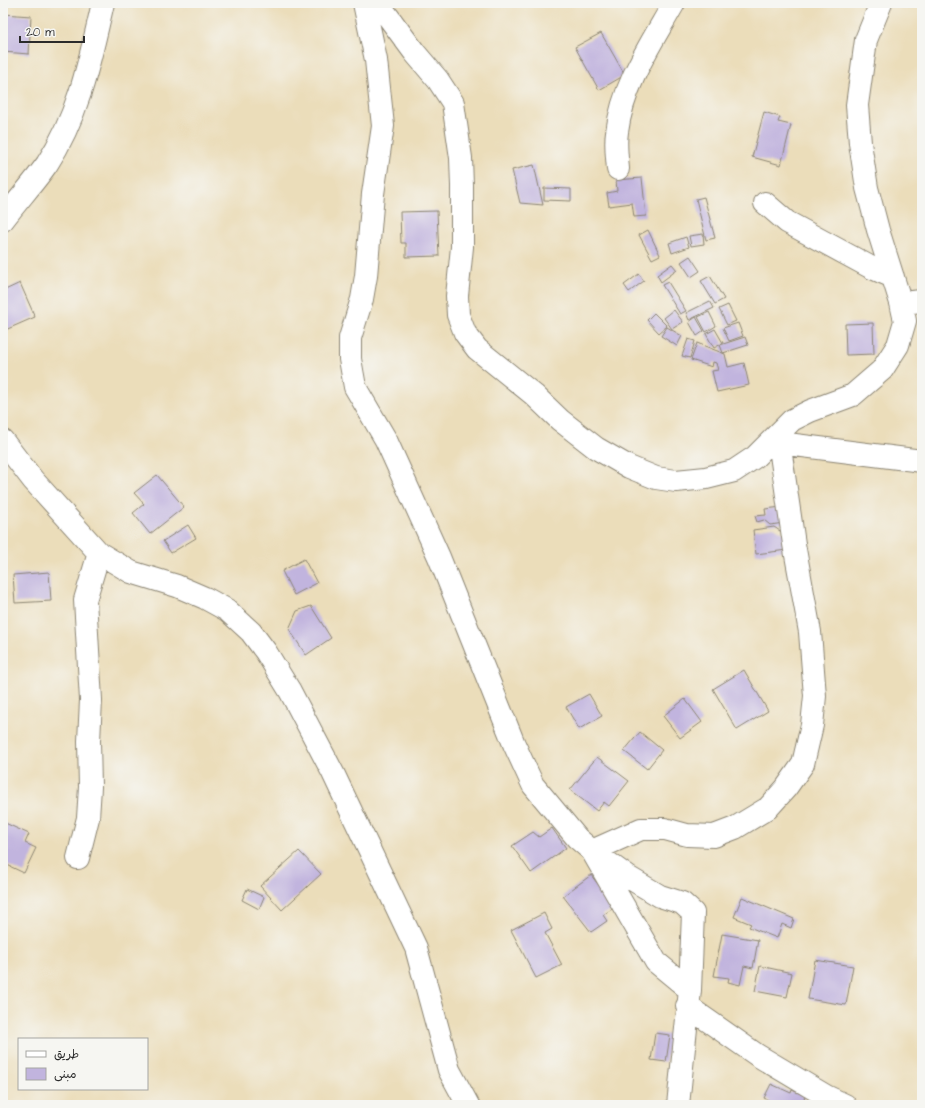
<svg xmlns="http://www.w3.org/2000/svg" width="925" height="1108" font-family="'Architects Daughter','Playpen Sans Arabic',sans-serif">
<rect width="100%" height="100%" fill="#f6f6f2"/>
<filter id="ink" filterUnits="userSpaceOnUse"><feTurbulence type="fractalNoise" baseFrequency=".025" numOctaves="2"/><feDisplacementMap in="SourceGraphic" scale="8" xChannelSelector="R" yChannelSelector="G"/><feConvolveMatrix kernelMatrix="1 2 1 2 8 2 1 2 1" color-interpolation-filters="sRGB"/></filter>
<filter id="wash" filterUnits="userSpaceOnUse"><feTurbulence type="fractalNoise" baseFrequency=".012" numOctaves="4" result="noise"/><feDisplacementMap in="SourceGraphic" scale="16" xChannelSelector="R" yChannelSelector="G"/><feGaussianBlur stdDeviation="0.9" result="paint"/><feColorMatrix in="noise" values="0 0 0 0 0 0 0 0 0 0 0 0 0 0 0 0 0 1.4 0 .05"/><feComposite in="paint" operator="in"/></filter>
<g filter="url(#wash)">
<rect width="100%" height="100%" fill="#ebddba"/>
<g id="blocks">
<path fill="#c1b4de" d="M3,14l28,2 -2,38 -26,-2z
M601,33l24,42 -26,15 -24,-43z
M764,112l16,5 -2,5 13,3 -10,40 -29,-8z
M534,165l9,40 -23,-2 -8,-33z
M642,178l4,38 -12,1 -2,-14 -23,3 -2,-13 10,-2 -1,-11z
M544,188l27,1v12l-27,-1z
M704,197l11,41 -9,2 -10,-41z
M437,211l2,45 -33,1v-14h-5l-1,-31z
M648,230l12,25 -8,4 -13,-24z
M703,234l1,10 -13,2 -2,-10z
M686,237l3,10 -17,6 -3,-10z
M690,256l10,15 -9,6 -10,-15z
M672,264l5,6 -16,12 -4,-7z
M639,274l5,7 -15,11 -5,-7z
M710,276l14,23 -9,5 -14,-23z
M668,282l18,29 -6,3 -18,-29z
M20,283l15,34 -32,14v-40z
M710,301l4,7 -25,12 -3,-7z
M728,305l8,16 -9,4 -8,-16z
M674,310l9,12 -11,7 -8,-11z
M709,312l7,14 -10,6 -8,-15z
M654,313l13,13 -8,7 -12,-13z
M696,317l8,14 -7,5 -8,-14z
M738,323l5,13 -14,5 -6,-13z
M873,323l1,31 -28,1 -1,-31z
M667,327l15,9 -5,10 -16,-10z
M715,329l8,14 -9,5 -8,-14z
M745,337l3,8 -25,8 -3,-8z
M688,339l7,2 -5,17 -8,-2z
M697,343l28,11 3,13 16,-4 5,22 -32,7 -5,-21 6,-1 -2,-7 -3,-1 -1,5 -21,-7z
M157,475l27,32 -34,27 -17,-21 11,-9 -10,-11z
M782,507l2,16 -14,2 -6,-5 -7,2 -2,-6 11,-1 -1,-6z
M188,525l8,13 -25,15 -8,-12z
M774,527l12,8 1,15 -31,4 -3,-24z
M304,559l13,24 -23,12 -12,-24z
M49,572l2,29 -36,2 -2,-28z
M311,606l20,32 -25,17 -17,-26 8,-18z
M744,670l24,41 -31,19 -24,-41z
M589,694l13,22 -23,13 -13,-22z
M685,699l17,23 -22,16 -17,-22z
M640,732l22,18 -15,19 -23,-18z
M597,757l32,24 -20,25 -5,-4 -7,9 -27,-21z
M3,822l26,12 -4,9 11,5 -12,25 -21,-10z
M552,828l14,20 -35,25 -19,-27 21,-14 6,5z
M299,851l22,23 -39,36 -22,-24z
M591,875l24,32 -12,8 4,6 -16,11 -28,-36z
M247,889l17,8 -5,12 -17,-9z
M742,897l52,22 -3,9 -9,-4 -5,14 -28,-11 2,-3 -17,-7z
M544,913l8,16 -7,4 17,32 -26,13 -25,-48z
M722,934l36,6 -5,28 -9,-2 -4,19 -12,-3 1,-4 -15,-2z
M815,960l38,6 -7,39 -38,-6z
M760,966l32,7 -5,24 -32,-6z
M655,1033l15,2 -4,27 -15,-2z
M771,1084l20,9 1,-3 13,6 -4,9h-33l2,-4 -6,-3z"/>
</g>
</g>
<g filter="url(#ink)">
<use href="#blocks" fill-opacity="0" stroke="#8b8472" stroke-width="1"/>
<g fill="none" stroke-linecap="round" stroke-linejoin="round">
<defs>
<path id="street" d="M364,3l12,57 7,66 -10,68 -7,82 -4,23 -12,39v21l5,28 31,53 53,117 75,187 19,41 44,53 15,13 64,111 34,28 -12,115
M378,3l37,50 23,27 15,23 8,55 1,28v61l-5,49 1,19 7,18 12,16 57,46 26,25 36,28 33,19 27,11 20,3 30,-3 28,-7 21,-14 37,-37 18,-9 43,-16 29,-25 16,-25 7,-24 -4,-18 -23,-73 -11,-42 -7,-45 -3,-38 9,-65 15,-37
M618,169c-1,-12 -3,-25 -1,-37 6,-48 34,-88 57,-129
M765,203l22,19 85,46 21,9
M3,220c14,-19 30,-36 44,-56 32,-49 43,-105 56,-161
M901,303l21,-2
M3,441l30,39 66,73 32,19 46,14 28,12 22,12 24,22 15,20 24,39 43,82 83,175 33,122 19,35
M779,443l143,18
M78,858l10,-40 2,-31 -1,-46 2,-41 -6,-100 14,-47
M690,990l3,-77 -11,-10 -22,-7 -32,-19 -36,-26 49,-22h24l22,6 27,1 21,-8 33,-20 18,-20 17,-24 9,-39 3,-29 -5,-64 -16,-88 -16,-110
M687,1006l70,49 69,41 19,9"/>
</defs>
<use href="#street" stroke="#8b8472" stroke-width="24"/>
<use href="#street" stroke="#fff" stroke-width="22"/>
</g>
</g>
<rect width="925" height="1108" fill="none" stroke="#f6f6f2" stroke-width="16"/>
<rect x="18" y="1038" width="130" height="52" fill="#f6f6f2" stroke="#a5a5a2"/>
<rect x="26" y="1051" width="20" height="6" fill="#ffffff" stroke="#a5a5a2"/>
<text x="54" y="1058" font-size="12" fill="#2b2b2b">طريق</text>
<rect x="26" y="1068" width="20" height="12" fill="#c1b4de" stroke="#a5a5a2"/>
<text x="54" y="1078" font-size="12" fill="#2b2b2b">مبنى</text>
<path d="M20 36v6h64v-6" fill="none" stroke="#2b2b2b" stroke-width="2"/>
<text x="26" y="36" font-size="12" fill="#2b2b2b" stroke="#f6f6f2" stroke-width="3" paint-order="stroke">20 m</text>
</svg>
